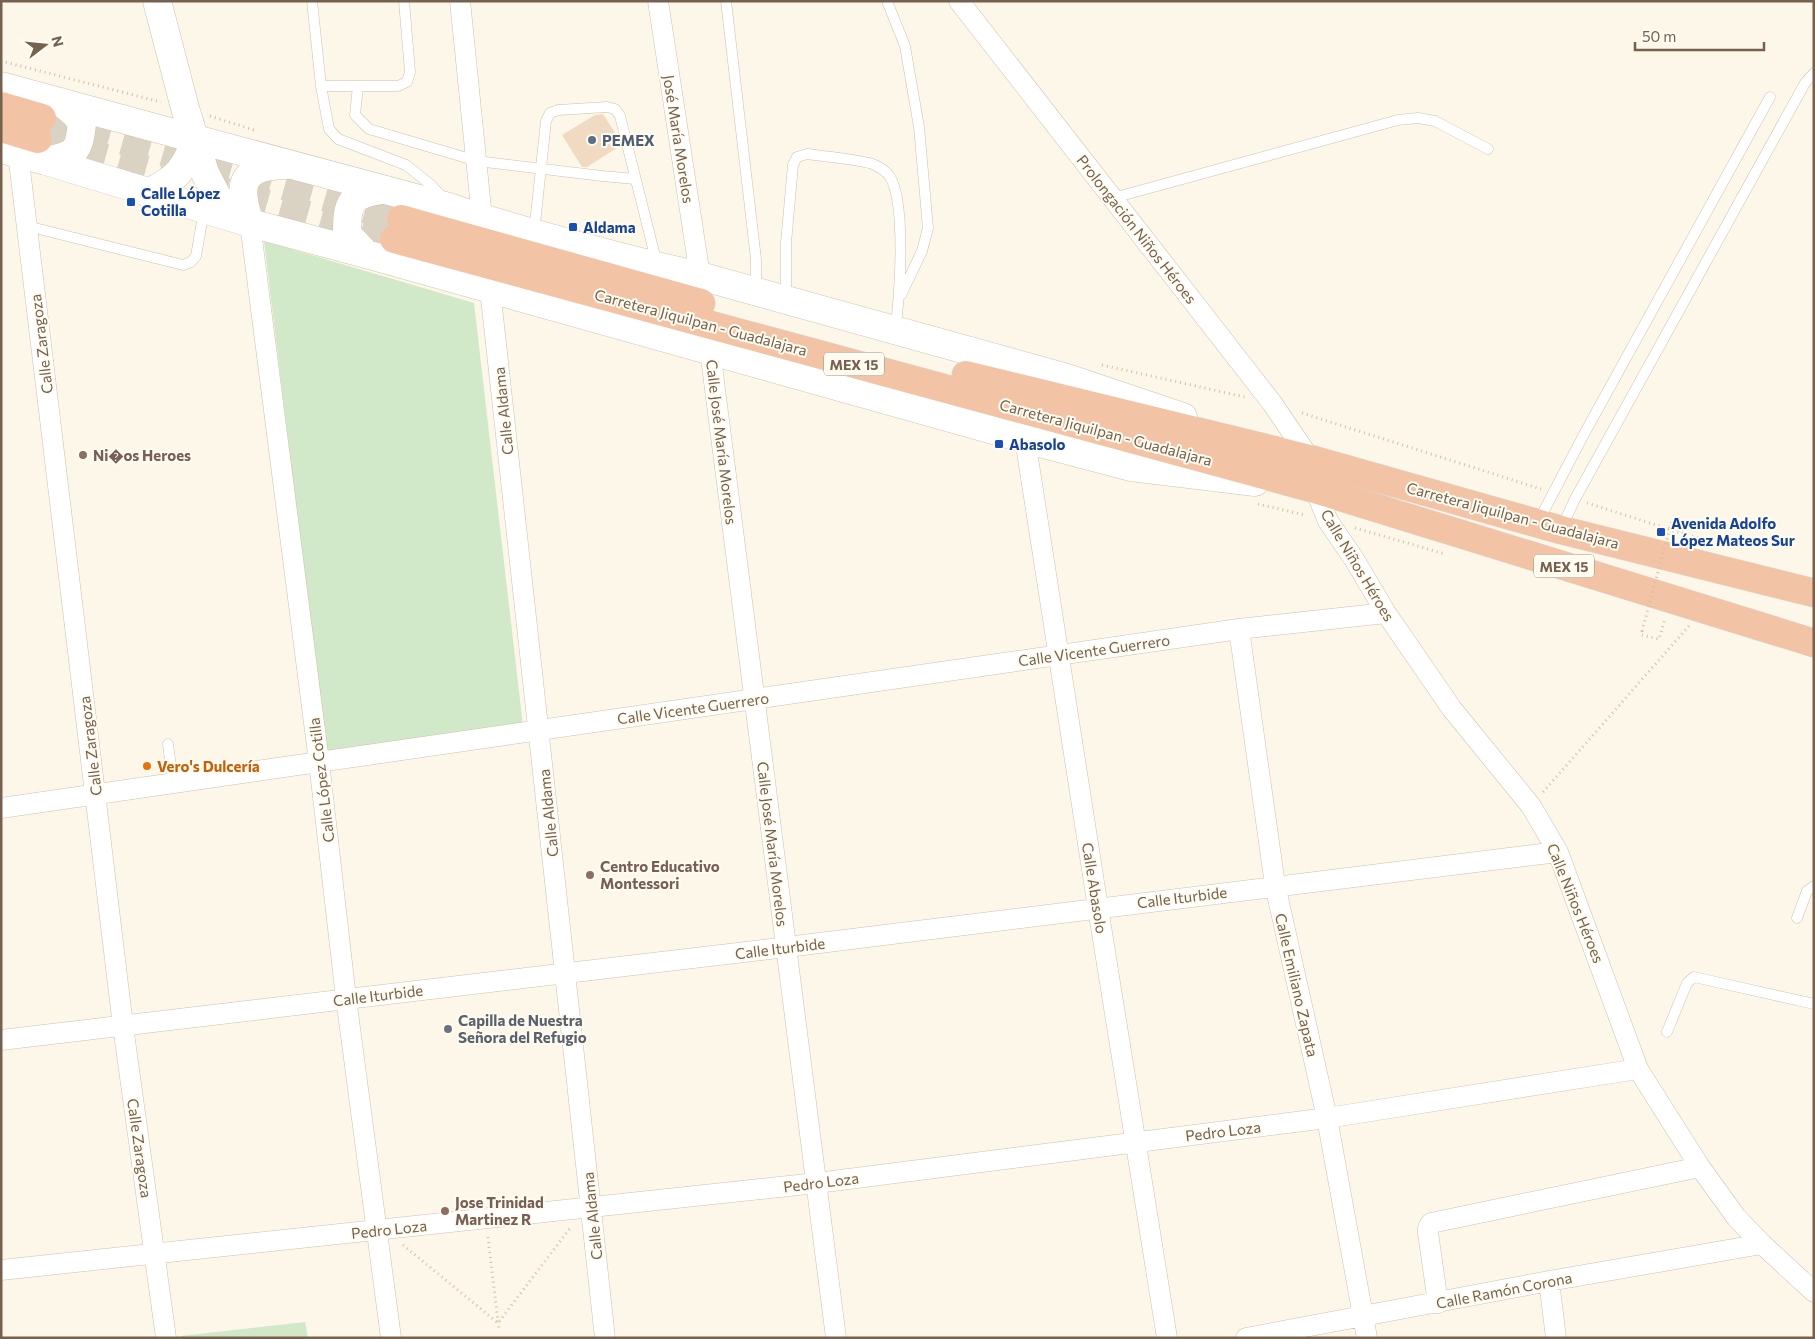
<svg xmlns="http://www.w3.org/2000/svg" width="1815" height="1339" font-family="Commissioner,sans-serif">
<rect width="100%" height="100%" fill="#fcf7e9"/>
<path fill="#d1e9c8" d="M264,241l210,62 49,423 -197,27z
M305,1322l3,16h-127v-2z"/>
<path fill="#f0dbc2" d="M603,114l16,25 1,7 -33,21h-5l-20,-32 33,-20z"/>
<g fill="none" stroke-linecap="round" stroke-linejoin="round">
<path stroke="#dad2c2" stroke-width="28" stroke-dasharray="28 14" stroke-linecap="butt" d="M42,118l359,101
M38,139l356,100"/>
<defs>
<path id="lane" d="M312,1l9,85 8,43 9,10 68,26 25,20 13,14
M726,1l30,258v32
M887,1l18,45 14,81 9,101 -6,23 -21,44
M321,86h77l9,-4 3,-10 -6,-71
M358,86l-3,29 14,14 108,32 125,15 33,3
M1113,198l285,-78 20,-2 17,3 53,28
M27,226l156,39 8,-3 5,-6 8,-46
M534,233l12,-112 4,-8 8,-3 49,-3 8,2 5,7 37,148
M786,299v-56l7,-78 4,-8 10,-3c13,2 60,6 68,11 4,2 10,6 13,9 19,23 12,126 7,156
M1538,522l45,-86 187,-339
M1561,529l14,-30 230,-416 9,-10
M168,744l5,39
M1797,918l10,-27 7,-5
M1667,1032l20,-49 7,-6 120,27"/>
<path id="street" d="M460,1l22,217
M658,1l42,275
M959,1l313,402 38,56
M18,153l105,873 43,312
M250,223l69,539 27,236 45,340
M490,289l115,1049
M710,350l126,988
M1025,439l73,469 69,430
M1315,489l13,32 26,38 32,54 66,96 79,97 27,46 80,217 62,98 36,50 26,27 52,48
M1239,629l36,256 52,233 40,220
M1,808l1238,-179 147,-16
M1,1040l786,-93 771,-95
M1,1270l816,-87 510,-65 311,-49
M1549,1281l7,57
M1438,1303l-10,-70v-5l3,-5 269,-56
M1246,1338l303,-57 213,-37"/>
<path id="secondary" d="M157,1l28,107 20,65 15,29 13,15
M1,86c149,41 299,81 448,121 12,4 24,9 36,12 71,21 143,41 215,57l367,102 116,39
M1,149l45,12 204,62 116,31 659,185 106,28 124,15
M46,161c29,-6 33,-8 36,-38l-6,-8 -15,-13
M148,193c28,-14 38,-24 47,-53
M250,223c-14,-40 -8,-57 36,-58
M366,254l-19,-20c0,-30 2,-39 34,-44"/>
<path id="highway" d="M1,106l41,12
M1,128l37,11
M401,219l300,84
M394,239l921,250 499,154
M966,375l344,84 251,71 253,63"/>
</defs>
<use href="#lane" stroke="#cdc0b0" stroke-width="11"/>
<use href="#street" stroke="#cdc0b0" stroke-width="21"/>
<use href="#secondary" stroke="#d0c2ad" stroke-width="29"/>
<use href="#highway" stroke="#dbd6d1" stroke-width="29"/>
<path stroke="#d5bea5" stroke-width="3" stroke-dasharray="1 4" stroke-linecap="butt" d="M1,61l160,41
M210,116l47,15
M1102,365l143,32
M1302,413l239,76
M1587,503l126,40
M1258,504l47,11
M1355,528l90,26
M1670,528l2,-7 12,1 1,2 -2,10
M1642,631l-1,4 18,4 6,-20
M1543,792l146,-166
M488,1237l11,93
M403,1245l95,78 73,-96"/>
<use href="#lane" stroke="#fff" stroke-width="10"/>
<use href="#street" stroke="#fff" stroke-width="20"/>
<use href="#secondary" stroke="#fff" stroke-width="28"/>
<use href="#highway" stroke="#f2c3a4" stroke-width="28"/>
<path stroke="#d5bea5" stroke-width="3" stroke-dasharray="1 4" stroke-linecap="butt" d="M1642,631l28,-103"/>
</g>
<circle fill="#5c6f8a" stroke="#fefbf0" stroke-width="2" cx="592" cy="140" r="5"/>
<g fill="#1a4fb4" stroke="#fefbf0" stroke-width="2">
<rect x="126" y="197" width="10" height="10" rx="2.5"/>
<rect x="568" y="222" width="10" height="10" rx="2.5"/>
<rect x="994" y="439" width="10" height="10" rx="2.5"/>
<rect x="1656" y="527" width="10" height="10" rx="2.5"/>
</g>
<g fill="#8d6e63" stroke="#fefbf0" stroke-width="2">
<circle cx="83" cy="455" r="5"/>
<circle cx="590" cy="875" r="5"/>
<circle cx="445" cy="1211" r="5"/>
</g>
<circle fill="#e8710a" stroke="#fefbf0" stroke-width="2" cx="147" cy="766" r="5"/>
<circle fill="#6b7280" stroke="#fefbf0" stroke-width="2" cx="448" cy="1029" r="5"/>
<g text-anchor="middle" dominant-baseline="central" stroke-width="4" stroke-linejoin="round" paint-order="stroke">
<g fill="#fefbf0" stroke="#9e8f7f" stroke-width="1">
<rect x="824" y="352.5" width="60" height="23" rx="4"/>
<rect x="1534" y="554.5" width="60" height="23" rx="4"/>
</g>
<g font-size="14" font-weight="bold" fill="#75614e">
<text x="854" y="364">MEX 15</text>
<text x="1564" y="566">MEX 15</text>
</g>
<g font-size="15" fill="#75614e" stroke="#fefbf0">
<text transform="translate(679 139) rotate(81)">José María Morelos</text>
<text transform="translate(1137 229) rotate(52)">Prolongación Niños Héroes</text>
<text transform="translate(701 322) rotate(15)">Carretera Jiquilpan - Guadalajara</text>
<text transform="translate(41 344) rotate(-97)">Calle Zaragoza</text>
<text transform="translate(503 411) rotate(-96)">Calle Aldama</text>
<text transform="translate(1106 432) rotate(15)">Carretera Jiquilpan - Guadalajara</text>
<text transform="translate(722 442) rotate(83)">Calle José María Morelos</text>
<text transform="translate(1513 515) rotate(15)">Carretera Jiquilpan - Guadalajara</text>
<text transform="translate(1358 565) rotate(59)">Calle Niños Héroes</text>
<text transform="translate(1094 650) rotate(-8)">Calle Vicente Guerrero</text>
<text transform="translate(693 708) rotate(-8)">Calle Vicente Guerrero</text>
<text transform="translate(90 746) rotate(-97)">Calle Zaragoza</text>
<text transform="translate(321 780) rotate(-97)">Calle López Cotilla</text>
<text transform="translate(548 813) rotate(-96)">Calle Aldama</text>
<text transform="translate(773 844) rotate(83)">Calle José María Morelos</text>
<text transform="translate(1095 888) rotate(81)">Calle Abasolo</text>
<text transform="translate(1182 897) rotate(-7)">Calle Iturbide</text>
<text transform="translate(1576 903) rotate(68)">Calle Niños Héroes</text>
<text transform="translate(780 948) rotate(-7)">Calle Iturbide</text>
<text transform="translate(1297 985) rotate(77)">Calle Emiliano Zapata</text>
<text transform="translate(378 995) rotate(-7)">Calle Iturbide</text>
<text transform="translate(1223 1131) rotate(-7)">Pedro Loza</text>
<text transform="translate(140 1148) rotate(82)">Calle Zaragoza</text>
<text transform="translate(821 1182) rotate(-7)">Pedro Loza</text>
<text transform="translate(592 1216) rotate(-96)">Calle Aldama</text>
<text transform="translate(389 1229) rotate(-6)">Pedro Loza</text>
<text transform="translate(1504 1290) rotate(-11)">Calle Ramón Corona</text>
</g>
<g font-size="15" font-weight="bold" fill="#4e5e75" stroke="#fefbf0" text-anchor="start">
<text x="602" y="140">PEMEX</text>
</g>
<g font-size="15" font-weight="bold" fill="#164399" stroke="#fefbf0" text-anchor="start">
<text x="141" y="193">Calle López<tspan x="141" dy="17">Cotilla</tspan></text>
<text x="583" y="227">Aldama</text>
<text x="1009" y="444">Abasolo</text>
<text x="1671" y="523">Avenida Adolfo<tspan x="1671" dy="17">López Mateos Sur</tspan></text>
</g>
<g font-size="15" font-weight="bold" fill="#785e54" stroke="#fefbf0" text-anchor="start">
<text x="93" y="455">Ni�os Heroes</text>
<text x="600" y="866">Centro Educativo<tspan x="600" dy="17">Montessori</tspan></text>
<text x="455" y="1202">Jose Trinidad<tspan x="455" dy="17">Martinez R</tspan></text>
</g>
<g font-size="15" font-weight="bold" fill="#c56008" stroke="#fefbf0" text-anchor="start">
<text x="157" y="766">Vero's Dulcería</text>
</g>
<g font-size="15" font-weight="bold" fill="#5b616d" stroke="#fefbf0" text-anchor="start">
<text x="458" y="1020">Capilla de Nuestra<tspan x="458" dy="17">Señora del Refugio</tspan></text>
</g>
</g>
<rect width="1815" height="1339" fill="none" stroke="#75614e" stroke-width="5"/>
<g transform="translate(45 45) rotate(74)" stroke="#fefbf0" stroke-width="4" paint-order="stroke">
<path d="M0-4L9 19L0 12L-9 19Z" fill="#75614e"/>
<text y="-8" font-size="14" font-weight="bold" text-anchor="middle" fill="#75614e">N</text>
</g>
<path d="M1635 42v8h129v-8" fill="none" stroke="#75614e" stroke-width="2.5"/>
<text x="1642" y="42" font-size="15" fill="#75614e" stroke="#fefbf0" stroke-width="4" paint-order="stroke">50 m</text>
</svg>
